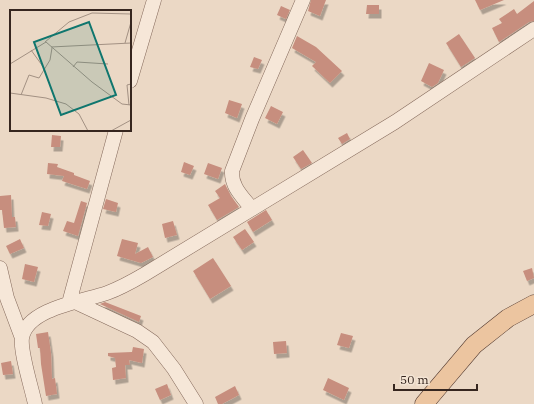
<svg xmlns="http://www.w3.org/2000/svg" width="534" height="404" font-family="'IBM Plex Serif',serif">
<defs>
<filter id="shadow"><feDropShadow dx="2.5" dy="4.5" stdDeviation="0" flood-color="#0004"/></filter>
</defs>
<rect width="100%" height="100%" fill="#ebd8c5"/>
<path fill="#c78e7e" filter="url(#shadow)" d="M311,0h15l-6,16 -12,-5z
M475,0h29l-24,10z
M534,1v20l-5,1 -30,20 -7,-14 10,-5 -3,-4 15,-10 3,5z
M367,5h12v9h-13z
M281,6l9,4 -4,9 -9,-4z
M459,34l16,24 -14,9 -15,-24z
M297,36l19,11 26,24 -12,12 -18,-17 4,-4 -24,-14z
M254,57l8,3 -4,9 -8,-2z
M429,63l15,7 -6,13 -6,4 -11,-6z
M229,100l13,4 -5,14 -12,-5z
M271,106l12,6 -6,12 -12,-6z
M347,133l3,6 -8,5 -4,-6z
M52,135l9,1 -1,11h-9z
M303,150l9,13 -11,6 -8,-12z
M184,162l10,4 -4,9 -9,-3z
M48,163l10,1 -1,3 17,6v2l16,6 -3,8 -25,-8 2,-5 -17,-2z
M208,163l14,5 -4,11 -14,-5z
M225,184l6,12 8,11 -22,13 -9,-15 12,-7 -5,-7z
M11,195l1,22h3l1,10 -12,1 -2,-18h-2v-14z
M106,199l12,4 -2,9 -13,-3z
M81,201l6,2 -9,33 -15,-5 4,-10 7,2z
M266,210l6,10 -19,12 -6,-10z
M42,212l9,2 -3,12 -9,-1z
M173,221l4,14 -12,3 -3,-14z
M245,229l9,13 -12,8 -9,-13z
M20,239l4,9 -14,6 -4,-8z
M122,239l16,4 -3,11 13,-7 5,10 -12,6 -24,-7z
M213,258l18,28 -21,13 -17,-28z
M25,264l13,3 -4,15 -12,-3z
M532,268l2,10 -7,3 -4,-10z
M105,302l36,14 -2,6 -39,-18z
M48,332l3,21 1,26 3,-1 2,16 -11,2 -5,-32 -1,-16h-2l-2,-14z
M341,333l12,3 -4,12 -12,-3z
M286,341l1,12 -13,1 -1,-12z
M133,347l11,2 -2,14 -13,-3 1,5h-5l1,13 -13,2 -1,-12 4,-1 -1,-9 -7,-2v-3l24,-1z
M11,361l2,13 -10,1 -2,-12z
M328,378l21,10 -5,12 -21,-10z
M167,384l4,11 -11,5 -5,-11z
M235,386l4,9 -17,9h-4l-3,-7z"/>
<g fill="none" stroke-linecap="round" stroke-linejoin="round">
<defs>
<path id="minor" d="M130,81l24,-81
M252,209c-9,-12 -21,-22 -20,-38l20,-52 51,-119
M0,268l7,30 15,40
M75,302l62,29 16,11 21,27 22,35
M69,303l47,-173
M35,404c-3,-15 -15,-52 -13,-66 5,-30 62,-37 85,-45 14,-5 26,-12 38,-19l250,-152 139,-93"/>
<path id="major" d="M424,404l50,-59 34,-27 26,-14"/>
</defs>
<use href="#minor" stroke="#856a5c" stroke-width="15"/>
<use href="#major" stroke="#533a30" stroke-width="19"/>
<use href="#minor" stroke="#f6e7d8" stroke-width="14"/>
<use href="#major" stroke="#ecc5a0" stroke-width="18"/>
</g>
<g transform="translate(10 10)">
<rect width="121" height="121" fill="#ebd8c5"/>
<path fill="none" stroke="#a39183" stroke-width="1" d="M35,32l24,-20 23,-9 39,1M115,33l6,-21M41,37l80,-4M21,40l13,18M0,54l36,-22 46,40 30,22 9,1M63,57l4,-5 31,2M0,83l36,5 20,6 13,10 9,17M11,85l8,-20 10,3 11,-18 2,-12M119,95l-2,-20 4,-1M101,121l20,-11"/>
<path fill="#0f766e" fill-opacity="0.15" stroke="#0f766e" stroke-width="2" d="M79,12l27,73 -55,20 -27,-73z"/>
<rect width="121" height="121" fill="none" stroke="#36261f" stroke-width="2"/>
</g>
<path d="M394 384v6h83v-6" fill="none" stroke="#36261f" stroke-width="2"/>
<text x="400" y="384" font-size="12" fill="#36261f" stroke="#f3e4d4" stroke-width="3" paint-order="stroke">50 m</text>
</svg>
